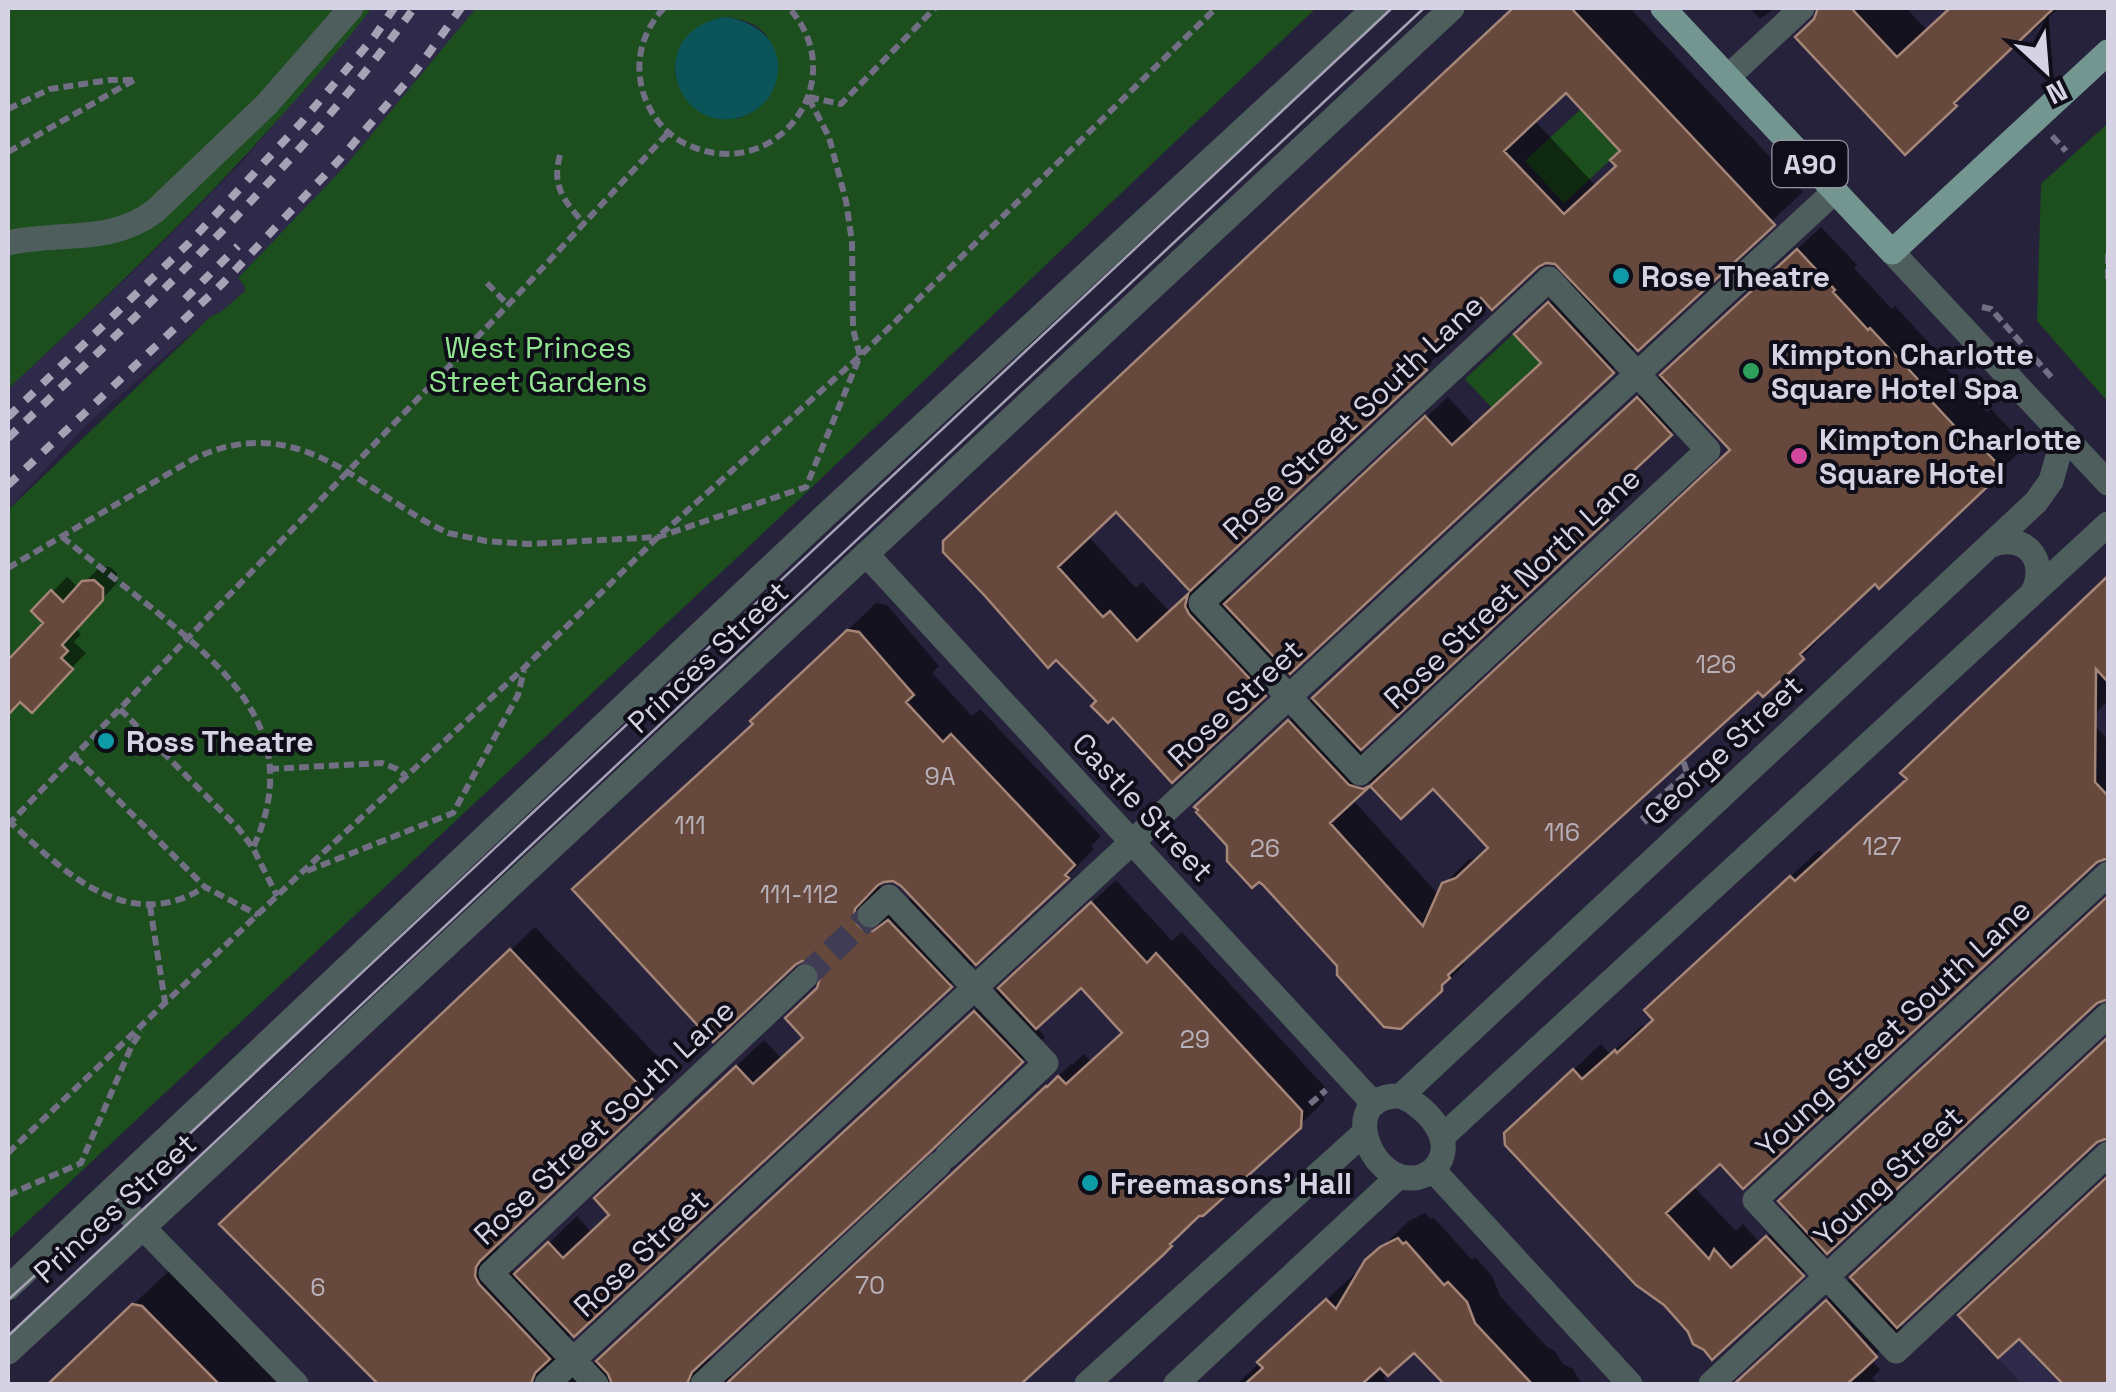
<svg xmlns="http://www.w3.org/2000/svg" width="2116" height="1392" font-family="'Space Grotesk',sans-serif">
<rect width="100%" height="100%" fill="#26223b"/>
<path fill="#2f2a49" d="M372,8h104l-129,156 -108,114 5,7 1,5 -23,21 -13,7 -123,107 -78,85v-121l123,-115 111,-112z
M2026,1333l68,27 14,-13v37h-86l-24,-26z"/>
<path fill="#1c4e1e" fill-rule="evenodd" d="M8,8h364c-109,139 -235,261 -364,381z
M476,8h840l-507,482 -801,750v-730l201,-192 13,-7 23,-20 -1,-6 -6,-7 109,-114zM724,17c34,3 55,19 48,55 -6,29 -7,36 -35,47l-62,-44c1,-40 18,-40 49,-58z
M1581,109l39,42 -56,52 -39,-42z
M2108,123v279l-71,-81 4,-137z
M1514,333l27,30 -49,45 -27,-29z"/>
<path fill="#0b555a" d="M724,17c35,4 64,29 51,68 -5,15 -17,26 -31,31 -66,24 -105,-82 -20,-99z"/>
<path fill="#0007" fill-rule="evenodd" d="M1513,8h117l173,184 -539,502 -165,7 -122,-190zM1566,90l57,61 -5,14 -22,21 -62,-66zM1546,261h10l18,19 -35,33 5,49 -69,64 -27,-29 -215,201 -14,-15 -4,-9 3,-12 238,-224 -10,-11 35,-32zM1116,508l77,82 -23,22 -28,-30 -6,6 -49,-53z
M1749,8h26l-15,11z
M1820,8h86l21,22 25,-22h107l-27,24 -3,-3 -47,45 2,2 -29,28 -135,-89z
M1821,227l36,38 -3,3 38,41 3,-3 52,57 -3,3 43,46 4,-3 35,37 -147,139 -4,-4 -53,49 3,4 -23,23 -44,32 -286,264 -8,7v5l-24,24 -101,-24 -118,-181zM1695,409l39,41 -338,313 -15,4 -9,-5 -13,-14 270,-252 -12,-12zM1376,782l58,4 56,61 -8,8 -14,5 -24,24 -5,11 -96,-106z
M100,567h10l7,6v10l-42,45 6,6 -7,8 12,11 -54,56 -12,-10 -7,6 -5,-5v-36l39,-42 -13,-11 33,-34 12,11z
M2108,577v123l-12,13 -62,-63z
M876,603l11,2 52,61 -7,7 40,43 8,-7 121,127 -10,10 3,3 -27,28 -494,455 -19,22 4,16 26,3 532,-493 56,61 10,-9 142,154v15l-25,25 -100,87 -29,31 -149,140h-640l-158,-160 312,-297 139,147 -175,167 -1,10 5,9 13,15 61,-59 14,16 20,-18 14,-43 139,-131 18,19 24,-22 17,-53v-10l-67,-252 25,-28zM893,879l21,17 -12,8 -21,-15v-9zM1081,984l44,48 -34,30 -7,-8 -12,11 -1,-1 -330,308 -10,5 -15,-5 -6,-10 1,-10 310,-291 24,-24 -10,-11z
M2028,654l80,86v116l-3,-1 -384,306 -28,25 43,45 7,-7 17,19 33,-30 16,-39 299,-277v83l-88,82 -218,212 -112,57 -155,-225 66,-62 9,10 33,-29 3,3 10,-10 19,-35 144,-133 5,5 85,-77z
M2108,1048v88l-12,4 -197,183 4,5 -32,31 9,11 -8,8 6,6h-140l117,-110z
M2108,1177v207h-51l5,-4 -73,-92z
M1425,1213l6,7 2,-3 39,43 3,-3 17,19 8,20 47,51 8,4 8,13 10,5 9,15h-135l-33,-34 -31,28 7,6h-153l117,-110 3,4 10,-16 42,-41z
M169,1271l118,113h-239z"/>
<path fill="#66493c" stroke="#a58577" stroke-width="2.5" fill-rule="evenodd" d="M1513,8h58l204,217 -137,126 -83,-87 -9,-1 -8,4 -46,43 -11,-12 -64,61 10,11 -237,221 -74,-79 -58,55 45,50 7,-6 27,30 51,-47 -3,12 4,8 77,82 -94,87 -59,-65 -5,5 -17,-17 5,-5 -40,-41 -8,8 -63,-72 -42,-44v-11zM1566,93l54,58 -10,9 6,6 -52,48 -60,-63z
M1818,8h33l46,49 53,-49h104l-100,95 3,3 -52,49 -110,-118 19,-18z
M1797,249l38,41 -2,2 35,38 2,-2 56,60 -4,3 40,43 4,-4 38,41 -125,118 -4,-5 -75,70 4,5 -41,38 -5,-5 -310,283 2,3 -8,7v6l-41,38 -17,-2 -47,-52v-9l-74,-81 -4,-3 -7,6 -25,-27v-15l-31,-34 2,-2 -4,-3 94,-87 61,65 14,4 8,-4 359,-335 -70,-75zM1370,786l31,33 32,-30 55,59 -32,30 -14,5 -19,43 -93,-103z
M1548,302l66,71 -324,301 -66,-70 201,-188 27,29 89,-82 -27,-29z
M1637,397l35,38 -77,72 13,13 -247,230 -49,-52z
M2108,576v106l-12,-13 -1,113 13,14v62l-11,4 -354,327 -23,-25 -54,49 43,46 5,-10 17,19 35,-32 38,40 -92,84 -8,-10 -11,-6 -5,-12 -24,-27 -28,-20 -131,-140 -1,-12 69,-64 9,10 33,-29 2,3 36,-33 -9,-10 146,-134 5,5 112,-102 -7,-6z
M94,580l9,8v12l-41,45 6,6 -7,7 12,11 -41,44 -12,-11 -12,13v-55l35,-37 -12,-12 20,-21 12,12 19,-21z
M847,630l12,2 41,47 14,16 -8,7 37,40 8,-8 124,131 -10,10 4,3 -93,87 -75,-79 -8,-5 -9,1 -6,3 -23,24 -1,9 4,7 6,5 9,1 15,-11 64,67 -378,350 -60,-63 34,-32 15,16 46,-43 -15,-17 142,-132 17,18 50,-46 -18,-20 32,-30 4,-14 -4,-7 -6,-5 -9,-1 -7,4 -82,77 -141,-153 181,-165 -3,-3z
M2108,896v103l-11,4 -270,251 -49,-53z
M1091,902l56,61 9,-10 146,158 -1,17 -98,88h-4l-29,28 2,2 -10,10 -141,128h-295l320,-298 1,1 11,-11 8,8 56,-51 -41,-45 -45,41 -38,-41z
M510,949l142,150 -172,162 -4,6 -1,9 4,8 71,75 -15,14 -4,11h-153l-159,-160z
M974,1011l49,51 -91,88 -240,222 -5,12h-75l-4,-10 -12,-13z
M2108,1037v101l-11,4 -200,186 -47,-51z
M2108,1176v208h-45l-44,-45 -21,19 -40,-43z
M1398,1238l5,6 3,-2 38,43 4,-3 19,20 8,21 57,61h-88l-30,-31 -26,23 -8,-8 -18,16h-117l18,-16 -6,-6 69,-63 10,10 29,-49 15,-13z
M1826,1300l51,57 -14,13 -16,14h-113z
M132,1304l10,2 77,78h-171z"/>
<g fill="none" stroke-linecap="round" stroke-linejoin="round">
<path stroke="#403c54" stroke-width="25" stroke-dasharray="25 12" stroke-linecap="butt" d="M805,977l65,-62"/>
<path stroke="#726f85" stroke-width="6" stroke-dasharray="10 5" stroke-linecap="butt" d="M664,8c-22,23 -30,54 -21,84 7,23 22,42 43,52 88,43 169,-63 103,-136
M809,97l32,7 94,-96
M8,109l42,-20 60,-9h23
M2052,136l14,15
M8,152l126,-72
M560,155c-9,33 5,46 25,70
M2108,254v30
M487,283l21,22
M1982,307l9,2 62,70
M62,537c30,24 61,48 91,72 80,65 151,128 100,239
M8,568l187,-110c98,-45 156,21 235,66l18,9 38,8 42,3 130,-7 148,-50 54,-131 -7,-27 -1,-87 -6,-41 -17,-64 -21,-40
M120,709l119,120 14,19 24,48
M75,757l130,130 53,28
M269,769l113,-6 15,6 9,7
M8,820c55,51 119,116 197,67
M1648,823l-7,-9 46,-41 -4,-13
M8,825l500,-520 160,-172
M307,871l146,-58 65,-118 6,-25
M150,906l15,96
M1310,1104l16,-14
M8,1153l293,-280 224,-206 133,-130 202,-181 356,-348
M8,1195l73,-32 51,-118 10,-14"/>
<path stroke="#4e5e5c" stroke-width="25" d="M1728,77l74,-69
M8,243c52,-12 102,2 147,-32l112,-107 84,-96
M1892,252l216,231
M1549,279l159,171 -348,323 -159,-170z
M1989,546c35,-15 60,13 44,46
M866,554l508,550
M2108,874l-353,326 141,151 212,-197
M870,915l19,-18 157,166 -99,93
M1401,1096l635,-594 15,-21 13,-46
M1401,1096c25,10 59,46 33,73 -6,5 -14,9 -21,9 -46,3 -75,-85 -12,-82z
M1442,1137l666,-613
M1433,1170l197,214
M109,1193l187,191
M8,1288l820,-775 547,-505
M8,1352l220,-203 1224,-1141
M547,1384l1288,-1193
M596,1384l-105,-111 314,-296
M703,1384l236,-220
M1087,1384l277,-251
M1176,1384l223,-208
M1711,1384l397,-369"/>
<path stroke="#749691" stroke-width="25" d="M1663,8l229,244 216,-200"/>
<path stroke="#a5a2b5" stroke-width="2.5" d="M8,1300l174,-159 1210,-1133
M8,1336l1416,-1328"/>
<path stroke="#a5a2b5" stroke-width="8" stroke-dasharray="12 12" stroke-linecap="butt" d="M185,299l53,-53
M8,417l181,-174 111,-119 74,-87 20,-29
M8,438c143,-136 290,-270 406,-430
M8,485l215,-202 117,-124 76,-88 45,-63"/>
</g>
<g fill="#0f9aa8" stroke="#0f0d18" stroke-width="4">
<circle cx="1621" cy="276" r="10"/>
<circle cx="106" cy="741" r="10"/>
<circle cx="1090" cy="1183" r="10"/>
</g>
<circle fill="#2e9e5b" stroke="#0f0d18" stroke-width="4" cx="1751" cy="371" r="10"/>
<circle fill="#d1479c" stroke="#0f0d18" stroke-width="4" cx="1799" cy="456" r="10"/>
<g text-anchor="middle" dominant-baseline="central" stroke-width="8" stroke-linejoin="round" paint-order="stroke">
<g font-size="25" fill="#b8b0b9">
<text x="1716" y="664">126</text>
<text x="940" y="776">9A</text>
<text x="690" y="825">111</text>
<text x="1562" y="832">116</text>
<text x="1882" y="846">127</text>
<text x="1265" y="848">26</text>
<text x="799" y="894">111-112</text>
<text x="1195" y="1039">29</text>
<text x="870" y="1285">70</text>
<text x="318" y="1287">6</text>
</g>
<rect fill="#0f0d18" stroke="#9997a6" stroke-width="2.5" x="1772.5" y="141" width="75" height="46" rx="8"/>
<g font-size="28" font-weight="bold" fill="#d4d2e3">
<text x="1810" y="164">A90</text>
</g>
<g font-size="30" font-weight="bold" fill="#d4d2e3" stroke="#0f0d18" text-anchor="start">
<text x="1641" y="276">Rose Theatre</text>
<text x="1771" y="354">Kimpton Charlotte<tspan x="1771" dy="34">Square Hotel Spa</tspan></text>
<text x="1819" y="439">Kimpton Charlotte<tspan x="1819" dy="34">Square Hotel</tspan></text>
<text x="126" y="741">Ross Theatre</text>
<text x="1110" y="1183">Freemasons' Hall</text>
</g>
<g font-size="30" fill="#92e591" stroke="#0f0d18">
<text x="538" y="347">West Princes<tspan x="538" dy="34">Street Gardens</tspan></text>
</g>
<g font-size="30" fill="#d4d2e3" stroke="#0f0d18">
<text transform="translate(1353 417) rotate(-43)">Rose Street South Lane</text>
<text transform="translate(1512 588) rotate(-43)">Rose Street North Lane</text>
<text transform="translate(708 657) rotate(-43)">Princes Street</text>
<text transform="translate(1235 703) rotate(-43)">Rose Street</text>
<text transform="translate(1723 750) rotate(-43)">George Street</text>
<text transform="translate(1143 807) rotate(47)">Castle Street</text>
<text transform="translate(1893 1028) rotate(-43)">Young Street South Lane</text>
<text transform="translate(604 1122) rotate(-43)">Rose Street South Lane</text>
<text transform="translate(1888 1176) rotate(-43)">Young Street</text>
<text transform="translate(115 1208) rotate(-42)">Princes Street</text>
<text transform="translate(641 1253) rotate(-43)">Rose Street</text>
</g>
</g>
<rect width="2116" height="1392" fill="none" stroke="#d4d2e3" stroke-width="20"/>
<g transform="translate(2046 70) rotate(154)" stroke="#0f0d18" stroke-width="8" paint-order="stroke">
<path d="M0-8L18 38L0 25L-18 38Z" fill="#d4d2e3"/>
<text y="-15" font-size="28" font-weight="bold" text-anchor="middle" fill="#d4d2e3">N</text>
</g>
</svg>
